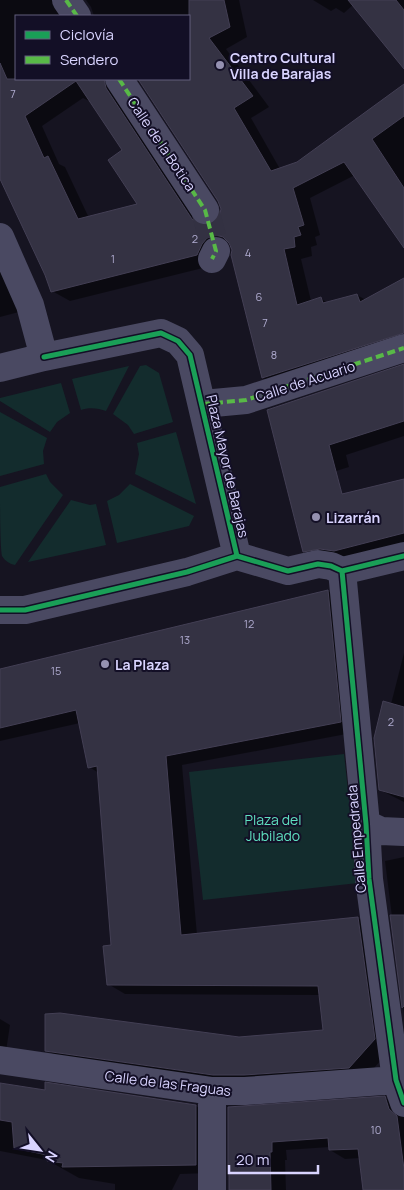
<svg xmlns="http://www.w3.org/2000/svg" width="404" height="1190" font-family="Manrope,sans-serif">
<rect width="100%" height="100%" fill="#161421"/>
<path fill="#132c2d" d="M146,365l13,8 14,49 -39,12 -6,-9 -15,-11 27,-48z
M129,366l-23,45c-7,-3 -18,-4 -25,-1l-9,-31z
M61,383l9,30 -13,9 -7,10 -50,-31v-3z
M0,412l47,26 -4,13 1,13 -44,12z
M176,432l20,72 -61,-30 4,-20 -2,-11z
M46,474l4,8 13,13 -48,70c-5,-1 -10,-4 -13,-9 -2,-12 -2,-54 -2,-69z
M130,484l64,32 -5,10 -72,17 -10,-42 12,-6z
M71,500l19,5 6,-1 10,41 -78,17z
M344,754l14,129 -155,17 -14,-128z"/>
<path fill="#0007" fill-rule="evenodd" d="M0,0h72l-3,16h-53v63h109l-2,20 84,128 7,-3 6,-6 2,-8 -3,-9 -80,-122h50v-63h-95l-3,-9 -5,-7h153l8,37 -21,12 43,58 -18,11 29,51 17,-6 107,-77v160l-49,-71 -45,23 10,37 -5,2 2,8 -6,2 1,9 -11,3 10,42 9,-3 8,5 29,-8 9,5 38,-20v67l-124,41 -17,-10 -32,-132 -6,2 -10,17 -145,36 -18,-10 -6,-17 -46,-98zM83,98l10,5 31,47 15,55 -50,13 -24,-51 -6,-3 -17,-38zM211,231l20,12v3l-21,-13z
M313,0h91v67l-51,-62 -9,8 -8,-5 -5,3z
M0,262l19,50 -19,5z
M404,366v70l-58,19 3,12 -48,15 -17,-10z
M404,480v69l-81,13 -19,-11z
M328,591l17,10 12,131 -175,33 15,170 161,-17 17,10 16,121 -25,28 -104,7 -199,-24 -17,-10 193,-12 86,-7 -5,-36 -195,-1 -17,-10 4,-37 -13,-174 -10,-6 -9,-44 -80,18v-71z
M404,653v149l-24,-12 11,-86z
M404,857v156l-19,-152z
M0,1019l10,6 -5,33 -5,8z
M0,1069v14l46,8 150,15 15,9v58l-31,1 -8,16h-57v-6l-36,-6 -32,-18 -47,-9z
M385,1098l15,9 4,7v76h-40l-4,-32 -15,1 -15,-9v-3l-44,3 1,10h-2l1,30h-55l-2,-82z"/>
<path fill="#343243" stroke="#433f54" fill-rule="evenodd" d="M189,0h35l6,27 -21,11 44,58 -19,12 37,63 26,-9 107,-78v32l-32,23 32,49v60l-60,-86 -51,26 11,37 -6,2 3,8 -7,2 1,10 -11,2 13,56 24,-8 2,6 34,-9 3,8 44,-24v55l-142,45 -31,-123 1,-5 -3,-7 -6,-6 -7,-2 -9,3 -5,6 -5,11 -146,37 -6,-17 -45,-96v-116l7,16h97l2,9 86,131 6,5 8,2 7,-3 6,-6 2,-8 -3,-8 -80,-122h51zM76,81l46,69 -14,10 29,44 -59,15 -30,-63 -4,2 -19,-42z
M348,0h48l8,10v59z
M404,364v57l-75,24 13,49 62,-15v54l-70,18 -14,-2 -17,3 -36,-142z
M328,590l13,132 -175,34 15,179 177,-18 17,122 -26,29 -105,7h-31l-168,-24v-37l15,-1 179,24 84,-7 -5,-44 -211,-1 -4,-39 8,-1 -14,-179 -9,2 -12,-58 -76,18v-59z
M383,701l21,6v90l-25,-7 -5,-52z
M390,915h14v91l-2,2z
M45,1082l151,23v60l-134,2 1,-4 -16,-2v-6l-33,-7 -2,-26 -12,-2v-37l45,7z
M385,1096l4,13 8,7 7,53v21h-41l-5,-41 -29,1 -1,-12 -56,4v10h-2l1,38h-42v-25h-1v-58z"/>
<g fill="none" stroke-linecap="round" stroke-linejoin="round">
<path stroke="#333142" stroke-width="28" stroke-dasharray="28 14" stroke-linecap="butt" d="M205,210l11,41"/>
<path stroke="#4a4962" stroke-width="28" d="M66,0l11,16
M119,79l86,131
M0,237l30,68 14,52
M212,259l4,-8
M0,368l44,-11 117,-24 17,8 12,14 47,201
M203,404l43,-4 158,-52
M237,556l51,15 30,-7 13,2 11,5 62,-15
M342,571l24,253 3,55 27,201 8,23
M0,610h25l162,-38 50,-16
M366,824l15,7 23,1
M0,1060l212,31h33l151,-11
M212,1091v99"/>
<path stroke="#58b947" stroke-width="4" stroke-dasharray="8 4" stroke-linecap="butt" d="M66,0l11,16
M119,79l86,131 11,41 -4,8
M203,404l43,-4 158,-52"/>
<defs>
<path id="cycleway" d="M44,357l117,-24 17,8 12,14 47,201
M237,556l51,15 30,-7 13,2 11,5 62,-15
M342,571l24,253 3,55 27,201 8,23
M0,610h25l162,-38 50,-16"/>
</defs>
<use href="#cycleway" stroke="#130f26" stroke-width="8"/>
<use href="#cycleway" stroke="#1a9f57" stroke-width="5"/>
</g>
<g fill="#9591b1" stroke="#130f26" stroke-width="2">
<circle cx="220" cy="65" r="5"/>
<circle cx="316" cy="517" r="5"/>
<circle cx="105" cy="664" r="5"/>
</g>
<g text-anchor="middle" dominant-baseline="central" stroke-width="4" stroke-linejoin="round" paint-order="stroke">
<g font-size="11" fill="#b0acd0">
<text x="13" y="93">7</text>
<text x="195" y="238">2</text>
<text x="248" y="252">4</text>
<text x="113" y="258">1</text>
<text x="259" y="296">6</text>
<text x="265" y="322">7</text>
<text x="274" y="354">8</text>
<text x="249" y="623">12</text>
<text x="185" y="639">13</text>
<text x="56" y="670">15</text>
<text x="391" y="721">2</text>
<text x="376" y="1129">10</text>
</g>
<g font-size="14" font-weight="bold" fill="#d9d4ff" stroke="#130f26" text-anchor="start">
<text x="230" y="57">Centro Cultural<tspan x="230" dy="16">Villa de Barajas</tspan></text>
<text x="326" y="517">Lizarrán</text>
<text x="115" y="664">La Plaza</text>
</g>
<g font-size="14" fill="#d9d4ff" stroke="#130f26">
<text transform="translate(162 144) rotate(56)">Calle de la Botica</text>
<text transform="translate(305 381) rotate(-18)">Calle de Acuario</text>
<text transform="translate(228 466) rotate(77)">Plaza Mayor de Barajas</text>
<text transform="translate(356 839) rotate(-95)">Calle Empedrada</text>
<text transform="translate(168 1083) rotate(7)">Calle de las Fraguas</text>
</g>
<g font-size="14" fill="#5fe0c0" stroke="#130f26">
<text x="273" y="819">Plaza del<tspan x="273" dy="16">Jubilado</tspan></text>
</g>
</g>
<rect x="15" y="15" width="175" height="65" fill="#130f26" stroke="#625e7d"/>
<rect x="25" y="31" width="25" height="8" fill="#1a9f57" stroke="#625e7d"/>
<text x="60" y="40" font-size="15" fill="#d9d4ff">Ciclovía</text>
<rect x="25" y="56" width="25" height="8" fill="#58b947" stroke="#625e7d"/>
<text x="60" y="65" font-size="15" fill="#d9d4ff">Sendero</text>
<g transform="translate(40 1150) rotate(120)" stroke="#130f26" stroke-width="4" paint-order="stroke">
<path d="M0-4L9 19L0 12L-9 19Z" fill="#d9d4ff"/>
<text y="-8" font-size="14" font-weight="bold" text-anchor="middle" fill="#d9d4ff">N</text>
</g>
<path d="M229 1165v8h89v-8" fill="none" stroke="#d9d4ff" stroke-width="2.5"/>
<text x="236" y="1165" font-size="15" fill="#d9d4ff" stroke="#130f26" stroke-width="4" paint-order="stroke">20 m</text>
</svg>
